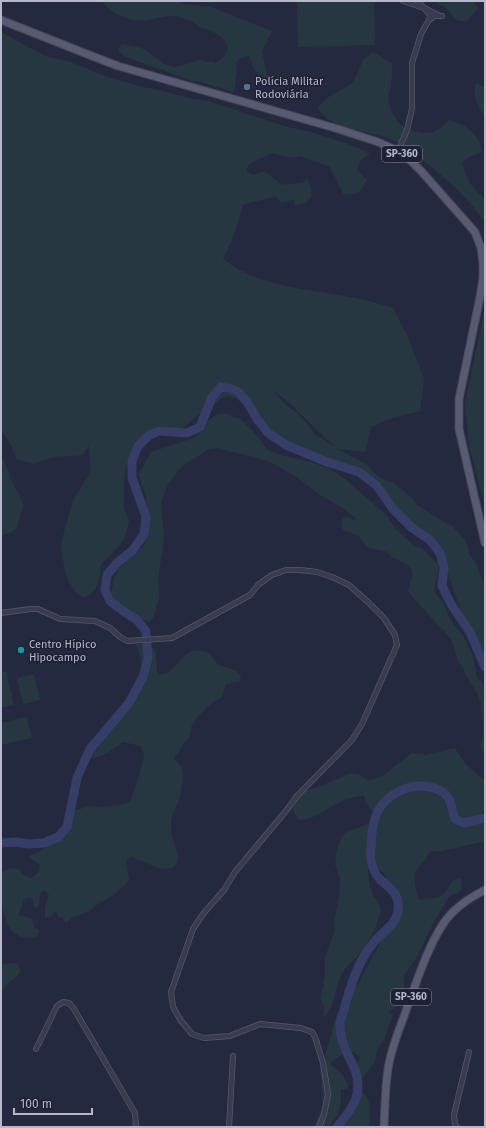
<svg xmlns="http://www.w3.org/2000/svg" width="486" height="1128" font-family="'Fira Sans',sans-serif">
<rect width="100%" height="100%" fill="#252940"/>
<path fill="#273741" fill-rule="evenodd" d="M102,1h74l9,3 26,3 61,24 -10,21 6,26 -1,1 -12,-8 -6,-15 -9,2 -4,6 1,8 -3,20 -37,-11h-5l-68,-25 -6,-6 4,-6 17,3 8,4 19,14 9,2 25,-7 8,2 4,-1 2,2c5,-2 9,-5 12,-9 8,-16 -16,-23 -26,-27 -3,-2 -5,-4 -7,-5 -5,-3 -13,-5 -18,-6 -13,-1 -26,6 -40,4 -13,-2 -25,-8 -33,-19z
M297,1h77l1,44 -77,2z
M435,1h38l5,7 -11,13c-14,2 -12,-5 -21,-13 -4,-3 -8,-3 -11,-7z
M1,32l44,24 26,6 34,14 38,11 21,4 24,7 21,3 75,25 27,6 39,13 20,8 -11,9 -2,8 10,10 -9,13 -15,2c-3,-10 -9,-18 -13,-28l-30,-11 -8,2 -21,-5 -22,11 -3,7 7,4 11,-4 18,14 20,-2 5,-4 4,10v8l-5,6 -12,2v-6l-13,4 -5,-7c-11,5 -22,4 -33,9l-11,35 -9,19c38,30 92,30 137,40 11,2 22,6 33,9l15,29 16,42 -4,32 -31,8 -18,8 -6,25 -27,-3 29,16 11,12 16,6 18,15 5,7 36,22 12,13 5,16 6,7 9,24v87l-6,-24 -7,-7 -32,-93 -5,-9 -21,-8 -10,-9 -21,-24 -8,-14 -37,-21 -40,-14 -22,-12 -12,-10 -21,-25 -6,-5 -8,-3 -8,2 -6,6 -16,10 -17,15 -36,9 -11,10 -5,7 -6,22v30l5,15 -5,17 -8,10 -14,14 -2,5v8l-5,14 -7,6 -5,1 -8,-5 -7,-12 -4,-13 -3,-24 12,-42 16,-27 2,-7 -2,-18 1,-4 -8,10 -29,2 -19,7 -17,-5 -7,-16 -9,-13zM272,389l16,13 47,45 -12,-8 -7,-3 -10,-14 -11,-11 -8,-5z
M373,52l19,11c0,6 0,13 -1,19 0,6 -3,12 -3,19 1,5 7,18 11,22 8,8 28,14 38,7 4,-2 8,-7 12,-10 15,4 31,14 33,31 -7,5 -14,5 -20,11 4,15 9,28 23,36v24c-17,-25 -47,-52 -73,-69 -5,-3 -9,-9 -14,-11 -24,-12 -65,-10 -81,-34l13,-12 23,-13 10,-23z
M476,83l9,5v28c-8,-10 -13,-22 -9,-33z
M485,307v200l-16,-62 -4,-41z
M224,413l16,6 12,11 15,19 7,4 40,10 16,6 14,9 42,37 9,13 19,18 7,2 15,14 2,3v5l-4,21 12,17 4,12 13,15 10,21 4,22 6,6 2,4v68l-5,-10c6,-11 2,-26 1,-38l1,-2 -6,-15 -9,-14 -4,-9 -5,-7 -6,-21 -44,-48 4,-16v-5l-4,-6 -16,-8 -6,-6 -17,-3 -4,-3 -7,-10 -15,-5 -2,-4 2,-8 4,-1 8,3 1,-1 -13,-11 -23,-13 -25,-19 -23,-13 -7,-3 -48,-12 -8,1 -28,18 -14,19 -6,17 3,36 -6,40 1,19 -5,18 -5,6 -12,-5 -10,-7 -8,-4 -3,-3 -5,-10 4,-18 7,-10 22,-19 3,-11 -1,-38 -6,-17 -1,-6 2,-4 10,-18 43,-14 6,-5 9,-13 7,-5z
M1,457l4,6 8,21 8,14 2,8 -6,22 -5,4 -11,4z
M135,644h8l11,5 2,6 1,16 3,4c20,-2 23,-37 51,-20 3,3 4,7 8,10 8,4 17,3 22,11l-1,4 -2,2 -12,2 -4,13 -14,9 -10,10 -7,11 -2,11 -6,6 -5,9 -4,4c1,6 8,8 9,15 0,7 -2,18 -3,25 -2,9 -9,16 -9,26 0,4 0,9 1,13 1,10 13,22 1,31 -10,6 -31,-6 -41,-10l-5,1 -1,5 3,16 -4,6 -10,9 -14,8 -12,9 -17,7 -6,5 -1,-1 -2,-4 -4,-1 -2,-4 -3,-1 -3,5 -6,1v-10l4,-13 -4,-5 -5,3 -1,12 -3,4 -1,-1 -3,-10h-6l-3,3 -2,9 -3,5 13,3 4,10 4,2 -2,7c-37,7 -36,-37 -36,-65l10,-4 8,1 4,6 8,3 8,-6 1,-8 -8,-4 -3,-4c13,-4 28,-16 35,-28 3,-5 5,-12 7,-18l9,-1 9,-3 9,1 25,-2 7,-4 4,-9 10,-35 -3,-11 -18,-4c-11,8 -25,19 -39,16 8,-18 14,-21 27,-33 23,-21 41,-51 24,-81z
M6,671l8,34 -13,3v-35z
M34,674l6,26 -17,4 -6,-26z
M27,717l5,21 -31,7v-22z
M455,748l11,17 19,15v25l-6,19h6v20l-4,-2 -39,9h-9l-4,1c-3,9 -6,9 -11,15 -7,9 -2,21 0,31l3,2c9,-4 16,1 24,-7 5,-5 6,-15 15,-15l2,3c-1,17 -4,9 -14,17l-18,31 -13,28 -13,18v20l-5,8 -12,11 6,-1 -8,24 -8,13 -2,11 -11,15 -7,6 -5,-5 8,-19c-10,-13 -19,-2 -29,4v3l11,9 7,12 -3,3h-5c0,9 0,19 -4,27 -3,4 -6,6 -7,11h-16l9,-23 -3,-38 4,-7 13,-45 9,-15 6,-7 6,-8 24,-45 11,-12 3,-9 2,-13 -7,-18 -8,-15 -7,-5 -8,-1c0,8 1,20 4,28 3,5 8,9 8,16 0,13 -14,37 -23,47 -4,4 -10,8 -13,13 -10,15 -7,32 -20,48v-11l-4,-9 5,-19v-22l9,-24 1,-16 4,-20 1,-17 -5,-16 1,-11 5,-15 4,-5 20,-8 17,-9c-9,-4 -17,-11 -18,-20 -26,-1 -44,25 -66,24l-4,-8 -1,-8 12,-13 19,-6 27,-12 8,1 9,7 16,-6 28,-22 14,2z
M10,963l8,1 3,7c-7,9 -17,13 -20,25v-31z
M359,1092c15,3 10,24 10,35h-31l2,-4 6,-7 6,-13 -1,-7 2,-2z"/>
<g fill="none" stroke-linecap="round" stroke-linejoin="round">
<path stroke="#363d66" stroke-width="9" d="M1,843l14,-1 14,2 15,-1 14,-6 9,-10 10,-49 13,-29 39,-46 14,-26 5,-19 -2,-27 -9,-11 -14,-9 -13,-10 -5,-11 2,-15 10,-12 16,-13 11,-16 2,-17 -14,-39v-17l6,-15 10,-10 11,-5 28,2 13,-6 12,-30 9,-10 9,1 8,4 10,11 9,16 11,14 18,12 41,17 32,10 18,14 16,23 18,18 19,13 10,13 4,14 -2,19 9,18 19,28 15,35
M337,1127c15,-18 27,-32 18,-57 -2,-6 -6,-12 -9,-19 -3,-8 -7,-17 -6,-26 0,-5 2,-10 4,-15 6,-24 14,-49 30,-68 8,-10 22,-17 24,-31 3,-18 -9,-22 -20,-34 -3,-3 -6,-12 -7,-16 -1,-5 0,-11 0,-15 1,-25 5,-44 29,-55 10,-5 19,-6 30,-4 22,5 19,14 25,32l9,4 21,-5"/>
<defs>
<path id="minor" d="M403,1l21,7 16,8
M418,1l12,14 -1,5
M398,151l9,-21 5,-21v-46l9,-29 8,-14 6,-4h7
M1,613l30,-4h7l22,10 35,2 15,7 10,9 7,4 45,-3 78,-43 8,-10 14,-10 14,-5h14l17,2 15,5 17,8 20,18 15,15 11,17 2,10 -35,79 -10,16 -55,56 -11,15 -51,61 -11,18 -21,24 -10,15 -22,63 2,15 8,14 11,13 12,4 26,-2 30,-12 41,4 11,4 3,5 8,26 5,31 -4,21 -5,12
M36,1049l21,-43 6,-4 6,1 5,6 61,104 1,14
M229,1127l4,-71
M457,1127l-2,-2 -1,-10 15,-63"/>
<path id="primary" d="M1,20l91,36 26,10 217,62 43,14 20,9 10,7 14,14 53,60 6,16 2,15v15l-3,19 -21,102v30l26,114
M384,1127c1,-19 1,-39 4,-58 3,-22 13,-43 20,-64 10,-27 19,-56 35,-81 10,-15 26,-26 42,-34"/>
</defs>
<use href="#minor" stroke="#54576b" stroke-width="6"/>
<use href="#primary" stroke="#434559" stroke-width="9"/>
<use href="#minor" stroke="#393c50" stroke-width="4.5"/>
<use href="#primary" stroke="#575a70" stroke-width="7"/>
</g>
<circle fill="#5c6f8a" stroke="#1e2135" stroke-width="1.5" cx="247" cy="87" r="4"/>
<circle fill="#0f9aa8" stroke="#1e2135" stroke-width="1.5" cx="21" cy="650" r="4"/>
<g text-anchor="middle" dominant-baseline="central" stroke-width="3" stroke-linejoin="round" paint-order="stroke">
<g fill="#1e2135" stroke="#888b9e" stroke-width="1">
<rect x="382" y="146" width="40" height="16" rx="3"/>
<rect x="391" y="989" width="40" height="16" rx="3"/>
</g>
<g font-size="10" font-weight="bold" fill="#b6b8cb">
<text x="402" y="154">SP-360</text>
<text x="411" y="997">SP-360</text>
</g>
<g font-size="11" fill="#b6b8cb" stroke="#1e2135" text-anchor="start">
<text x="255" y="81">Polícia Militar<tspan x="255" dy="13">Rodoviária</tspan></text>
<text x="29" y="644">Centro Hípico<tspan x="29" dy="13">Hipocampo</tspan></text>
</g>
</g>
<rect width="486" height="1128" fill="none" stroke="#b6b8cb" stroke-width="4"/>
<path d="M14 1108v6h78v-6" fill="none" stroke="#b6b8cb" stroke-width="2"/>
<text x="20" y="1108" font-size="12" fill="#b6b8cb" stroke="#1e2135" stroke-width="3" paint-order="stroke">100 m</text>
</svg>
